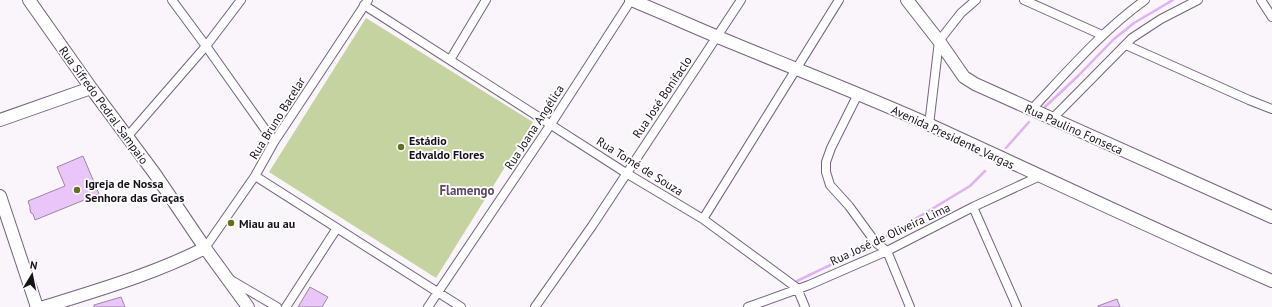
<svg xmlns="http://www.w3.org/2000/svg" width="1272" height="307" font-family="'PT Sans',sans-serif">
<rect width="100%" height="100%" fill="#f9f5fb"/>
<path fill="#c5d3a0" d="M366,18l167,104 -97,156 -167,-106z"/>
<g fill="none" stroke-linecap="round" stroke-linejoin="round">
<path stroke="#e0b1f3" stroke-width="2.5" d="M1045,107l33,-31 36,-37 20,-16 39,-23
M1006,148l23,-26
M797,281l75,-36 98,-59 15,-15"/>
</g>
<path fill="#eac5fa" stroke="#9a86a3" d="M83,156l16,38 -64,26 -2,-6 -2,-1 -1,-3v-3l-2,-6 37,-15 -8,-19z
M310,287l18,10 -6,10h-24z
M121,297l4,10h-31v-2z
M1117,299l3,8h-22v-1z"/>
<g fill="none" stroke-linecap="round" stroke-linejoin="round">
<defs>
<path id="street" d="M172,0l34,46 68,96
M1024,0l78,35
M1261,0l11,17
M364,5l262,168 77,46 94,69 8,19
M1126,45l123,55 23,9
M450,60l36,-60
M858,94l-27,54 -5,14v10l4,13 19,21 27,37 11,8 23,56
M1031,110c37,-39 71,-79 114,-110
M1052,119l80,-81 29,-19 37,-19
M929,125l10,-84 22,-28 15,-13
M127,137l79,-91 35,-46
M255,176l206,131
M973,207l44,100
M703,219l136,-219
M205,248l50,-72 19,-34 94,-142
M231,280l46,27
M286,307l51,-79
M428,307l123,-183 80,-124
M535,307l57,-81 149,-226
M748,307l61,-22 78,-34 86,-44 67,-31"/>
<path id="secondary" d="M29,0l62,88 64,86 50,74 43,59
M631,0c35,14 69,30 104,44 65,27 131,52 195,81 114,52 227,106 342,156
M907,0l32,41 25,36 11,7 297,133
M0,120l91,-32
M0,196l37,111
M44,307c54,-17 110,-33 161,-59"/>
</defs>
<use href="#street" stroke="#76637e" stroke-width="10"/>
<use href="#secondary" stroke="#76637e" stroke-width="14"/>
<use href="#street" stroke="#fff" stroke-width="8"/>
<use href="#secondary" stroke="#fff" stroke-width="12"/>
</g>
<g fill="#61711f" stroke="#fff" stroke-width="1.5">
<circle cx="401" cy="147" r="4"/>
<circle cx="77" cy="190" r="4"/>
<circle cx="231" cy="223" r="4"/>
</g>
<g text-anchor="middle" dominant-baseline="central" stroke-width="3.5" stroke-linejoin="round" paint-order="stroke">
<g font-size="12" fill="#18111b" stroke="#fff">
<text transform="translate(662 97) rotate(-56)">Rua José Bonifaclo</text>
<text transform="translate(104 105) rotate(54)">Rua Sifredo Pedral Sampaio</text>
<text transform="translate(277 118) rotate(-58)">Rua Bruno Bacelar</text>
<text transform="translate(534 127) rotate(-57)">Rua Joana Angélica</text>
<text transform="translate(1074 129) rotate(24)">Rua Paulino Fonseca</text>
<text transform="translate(953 137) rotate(25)">Avenida Presidente Vargas</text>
<text transform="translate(640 166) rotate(32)">Rua Tomé de Souza</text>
<text transform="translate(890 234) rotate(-25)">Rua José de Oliveira Lima</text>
</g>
<g font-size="12" font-weight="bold" fill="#18111b" stroke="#fff" text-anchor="start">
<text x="409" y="140">Estádio<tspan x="409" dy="14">Edvaldo Flores</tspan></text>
<text x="85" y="183">Igreja de Nossa<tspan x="85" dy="14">Senhora das Graças</tspan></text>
<text x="239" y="223">Miau au au</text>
</g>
<g font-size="13" font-weight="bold" fill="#5c4963" stroke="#fff">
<text x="467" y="190">Flamengo</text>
</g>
</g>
<g transform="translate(32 275) rotate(10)" stroke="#ffffff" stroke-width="3" paint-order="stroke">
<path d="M0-3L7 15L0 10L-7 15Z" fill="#18111b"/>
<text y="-6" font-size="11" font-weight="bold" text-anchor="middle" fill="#18111b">N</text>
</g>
</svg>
